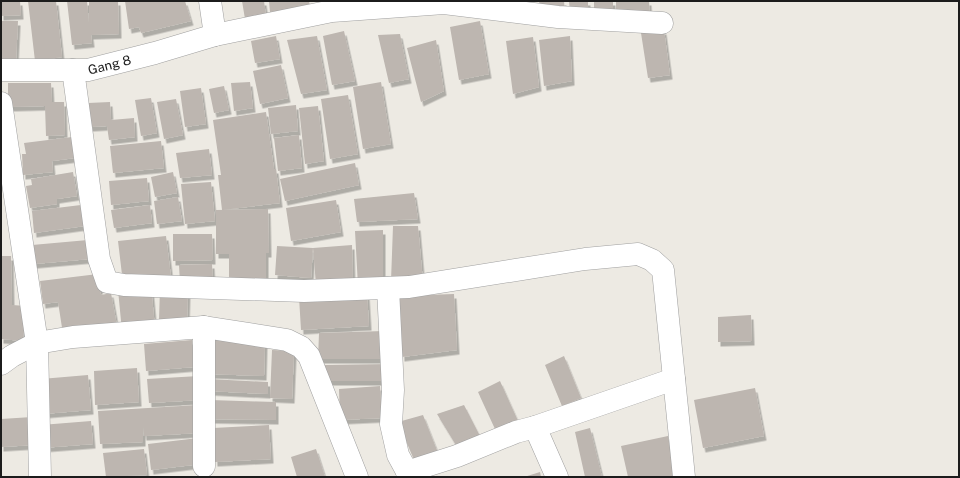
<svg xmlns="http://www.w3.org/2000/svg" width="960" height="478" font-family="'Public Sans',sans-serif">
<defs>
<filter id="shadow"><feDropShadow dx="2.5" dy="4.5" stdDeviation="0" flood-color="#0004"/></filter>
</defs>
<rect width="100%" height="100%" fill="#edeae3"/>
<path fill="#bdb6b0" filter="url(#shadow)" d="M1,1h19l1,14 -20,1z
M28,1h28l6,56 -27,4z
M67,1h20l2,22v-22h29l1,33 -28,1 1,8 -20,2z
M125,1h60l6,20 -50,12 -2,-6 -10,2z
M242,1h22l2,15 -21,3z
M269,1h40l1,5 -40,6z
M539,1h25l1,11 -24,3z
M569,1h19v11l-18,1z
M594,1h19v15h-19z
M616,1h33l1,17 -34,-2z
M1,21h17l-2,39h-15z
M480,21l9,53 -30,6 -9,-53z
M664,30l6,45 -22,3 -7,-45z
M344,31l11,50 -23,4 -9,-49z
M400,34l9,45 -20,4 -11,-48z
M276,36l4,23 -25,4 -4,-22z
M317,36l10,54 -26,4 -14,-54z
M570,36l2,45 -28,5 -5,-46z
M533,37l6,50 -26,7 -7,-53z
M436,40l8,51 -23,11 -14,-54z
M281,65l7,33 -28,6 -7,-33z
M250,82l3,26 -19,3 -3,-28z
M381,82l10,62 -28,5 -10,-62z
M8,83h43l1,19h12l1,33 -19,1 -1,-30 -37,1z
M224,86l5,24 -15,3 -5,-24z
M201,88l5,36 -21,3 -5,-36z
M348,95l10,59 -28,5 -9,-60z
M151,98l6,35 -16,3 -6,-36z
M176,99l7,36 -19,4 -7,-37z
M110,102l1,18 23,-2 1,19 -26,3 -2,-14 -17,1 -2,-24z
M296,105l2,26 -27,3 -3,-26z
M318,106l6,55 -19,3 -6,-56z
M266,112l8,57h2l4,34 -58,7 -4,-35h3l-8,-55z
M299,135l3,33 -24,3 -4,-33z
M72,137l3,21 -23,3 1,11 -30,3 -1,-21h4l-2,-11z
M161,141l3,27 -51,5 -3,-27z
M209,149l3,26 -32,3 -4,-25z
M355,163l4,22 -74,16 -5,-22z
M73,172l4,24 -20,3v5l-27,4 -4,-22 6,-1 -1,-6z
M173,172l4,21 -22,4 -4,-20z
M147,178l2,23 -38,4 -2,-24z
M211,182l4,39 -30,3 -4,-40z
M414,193l4,26 -61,3 -3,-23z
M178,197l4,24 -25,3 -3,-23z
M336,200l5,32 -50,9 -5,-33z
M89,204l3,21 -58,8 -2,-22z
M150,205l2,18 -38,5 -3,-18z
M268,209l1,44h-3v34h-37v-33h-13v-44z
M393,226h25l5,56 -32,-1z
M383,230v56h-25l-3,-55z
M173,234h39l1,26 -40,1z
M166,236l5,41 -48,6 -5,-42z
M88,240l2,19 -56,5 -2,-19z
M352,245l1,39 -37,1 -3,-37 -2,30 -36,-3 2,-29 36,2z
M1,256h10l1,49 14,1 -3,35 -22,-2z
M212,264l1,18 -33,1 -1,-18z
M98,274l3,21 10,-2 6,33 -54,8 -5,-32 -15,2 -3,-23z
M151,286l4,42 -33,3 -4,-41z
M160,287l28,1 -1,33h-28z
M367,293l2,33 -68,4 -2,-33z
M454,294l3,56 -55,7 -3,-61z
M751,315l1,26 -34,1v-25z
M384,331l3,28h-69l1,-26z
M210,337l55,3 -1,36 -56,-2z
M192,340l2,27 -48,4 -2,-27z
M272,350l22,1 -2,48 -22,-1z
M564,356l17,42 -19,8 -17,-41z
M390,364v17h-66v-16z
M137,368l2,34 -44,3 -1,-34z
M88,375l3,35 -48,4 -2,-35z
M199,376l1,24 -51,3 -2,-24z
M209,379l59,3v12l-59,-3z
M500,381l18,40 -22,10 -18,-39z
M380,386l2,32 -42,2 -1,-31z
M755,388l9,48 -61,12 -9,-48z
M210,400l66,2v18l-66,-1z
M198,405l2,28 -56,3 -1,-9v15l-43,2 -2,-33z
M464,405l19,37 -24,8 -22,-36z
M423,415l15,38 -23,9 -17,-40z
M32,417l2,28 -33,2v-28z
M91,421l2,23 -51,4 -1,-23z
M269,425l2,34 -56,3 -2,-34z
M590,428l12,49h-17l-10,-45z
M668,436l8,40 -48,1 -7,-31z
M198,438l3,26 -50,6 -3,-26z
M144,449l3,26 -41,2 -3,-24z
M316,449l9,28h-28l-6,-20z
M540,472l1,5h-17z"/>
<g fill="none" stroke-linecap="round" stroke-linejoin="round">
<defs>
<g id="minor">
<path d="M210,1l5,34"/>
<path id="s1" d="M1,70h87l67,-17 60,-18 117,-24 112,-8 114,14 104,6"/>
<path d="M73,70l26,189 8,23 17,3 180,6 105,-4 176,-28 53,-5 14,6 11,10 21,207"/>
<path d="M1,103l36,240 3,134"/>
<path d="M388,288l5,102 -2,34 7,31 12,22"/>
<path d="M204,327v139"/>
<path d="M1,364l11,-8 25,-13 36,-6 131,-10 83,13 14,7 8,9 48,121"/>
<path d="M535,427l22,50"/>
<path d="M407,472l50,-16 59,-24 19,-5 139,-48"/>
</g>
</defs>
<use href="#minor" stroke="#a0a0a0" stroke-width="23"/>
<use href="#minor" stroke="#fff" stroke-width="22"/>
</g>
<g text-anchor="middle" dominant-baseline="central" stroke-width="4" stroke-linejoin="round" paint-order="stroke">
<g font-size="13" fill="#1c1c1c" stroke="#fff">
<text stroke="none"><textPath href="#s1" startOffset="109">Gang 8</textPath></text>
</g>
</g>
<rect width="960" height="478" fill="none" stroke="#1c1c1c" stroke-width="4"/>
</svg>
